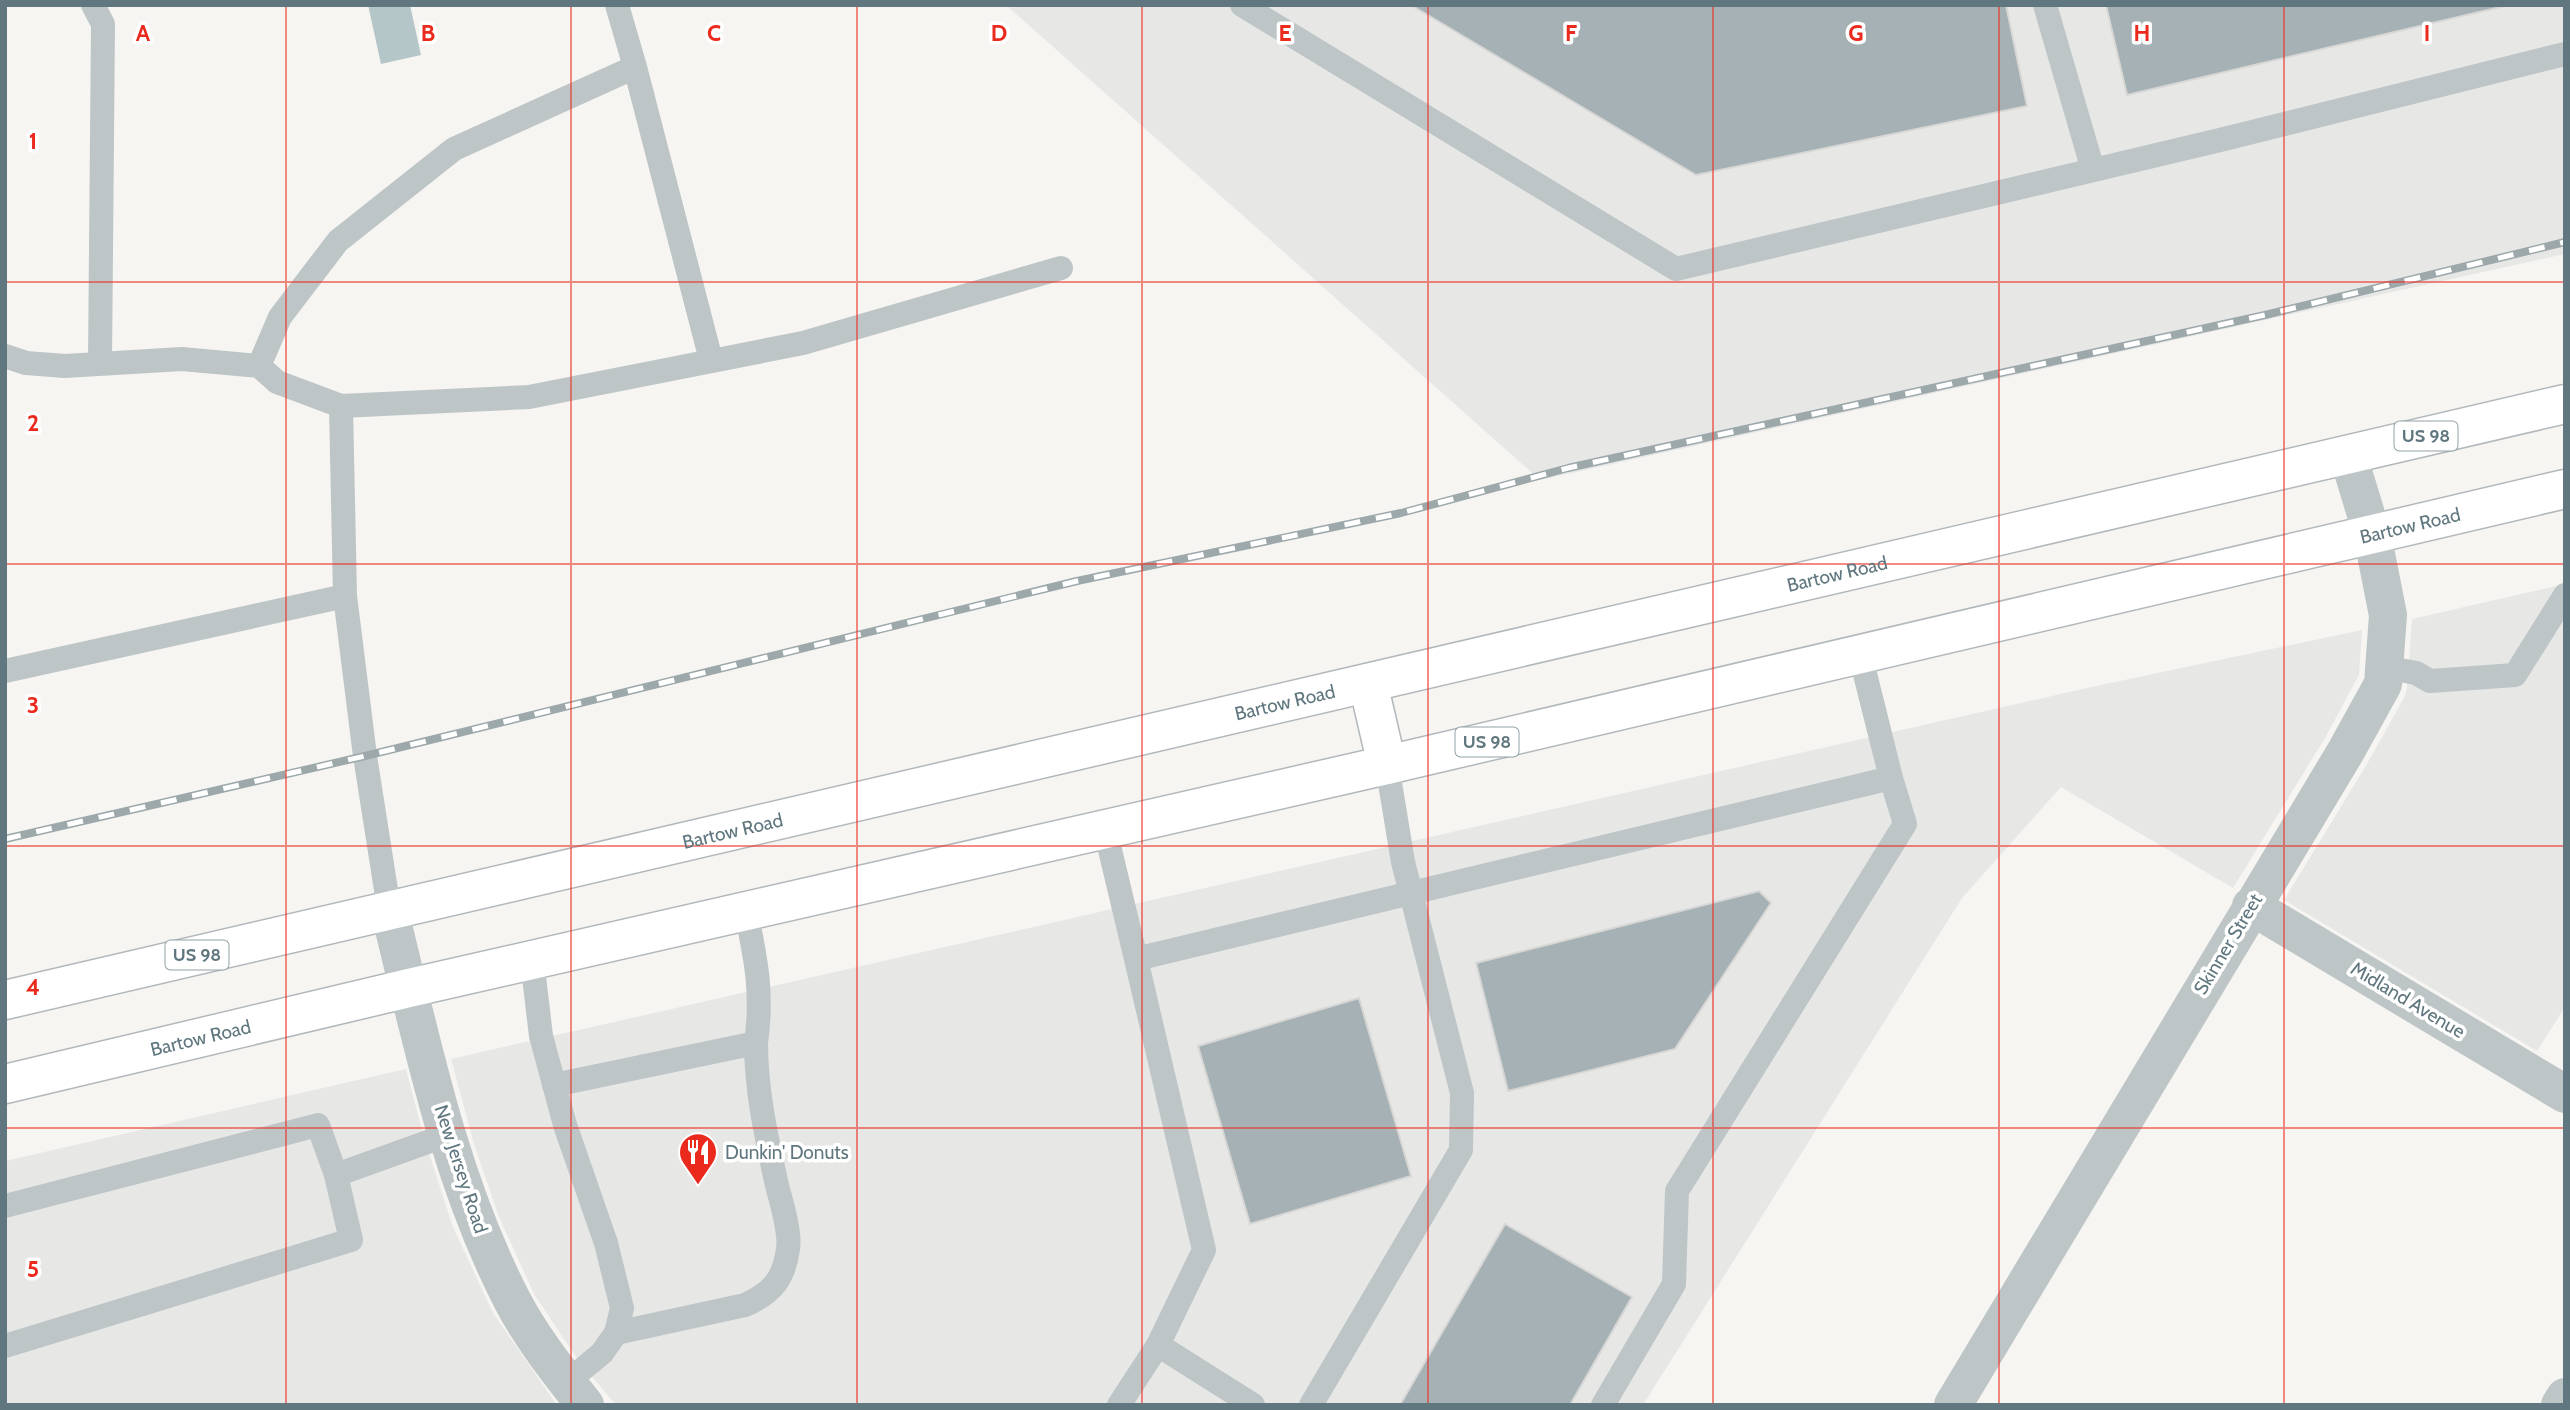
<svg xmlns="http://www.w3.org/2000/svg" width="2570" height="1410" font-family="Cabin,sans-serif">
<rect width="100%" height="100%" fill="#f6f5f2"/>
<path fill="#e7e7e6" d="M1006,5h1559v249l-1025,226z
M2565,584v423l-28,44 -253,-151 83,-136 38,-68 2,-9 5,-68z
M2362,630l-3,45 -34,63 -92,150 -172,-101 -99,111 -319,507h-1027l-38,-45 -44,-66 -35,-77 -25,-73 -23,-85 1645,-373z
M406,1069l18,69 29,89 40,86 64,92h-552v-244z"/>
<path fill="#b5c6c8" d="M368,5h42l11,50 -40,9z"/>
<path fill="#a6b1b5" stroke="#d7d7d5" stroke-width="2" d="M1411,5h595l21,101 -331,69z
M2106,5h403l-382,90z
M1759,891l12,12 -96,146 -167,42 -32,-128z
M1359,998l52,178 -161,48 -52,-178z
M1505,1224l127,73 -62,108h-170z"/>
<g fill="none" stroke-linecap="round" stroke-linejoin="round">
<defs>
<g id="primary">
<path d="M1368,683l19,82"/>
<path id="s1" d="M5,1000l2560,-596"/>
<path id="s2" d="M5,1084l404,-96 978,-223 1178,-276"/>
</g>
</defs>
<use href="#primary" stroke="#b2b8bb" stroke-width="41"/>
<path stroke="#bec5c7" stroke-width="24" d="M93,5l10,19 -3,339
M617,5l18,62 76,293
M1242,5l434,264 544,-129 345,-86
M2045,5l48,165
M5,356l21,7 39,3 117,-7 77,7 18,16 64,24 188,-9 274,-54 258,-75
M259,366l21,-49 58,-76 116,-92 181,-82
M341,406l4,190 20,160 24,153
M2384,667l32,6 14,8 85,-6 50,-80
M5,671l340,-75
M1105,829l31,130 755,-181 -31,-124
M1136,959l68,291 -46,95
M532,960l9,76 24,89 41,118 16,65 -6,25 -14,20 -35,29
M554,1085l202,-42c7,-50 0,-83 -10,-132
M5,1206l313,-81 18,50 111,-40
M616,1333l129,-28c27,-12 39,-26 43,-56 3,-18 -8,-50 -12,-68 -10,-46 -20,-91 -20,-138
M5,1346l346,-106 -15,-65
M1119,1405l39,-60 95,60
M1311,1405l150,-255 1,-57 -59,-231 -16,-97
M1603,1405l71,-121 3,-93 228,-367 -14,-46"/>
<path stroke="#bec5c7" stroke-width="38" d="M2251,906l314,188
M1953,1405l393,-654 37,-67 5,-69 -16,-81 -24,-79
M2560,1405l5,-8"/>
<path stroke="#bec5c7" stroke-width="38" d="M389,909c33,133 60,269 123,391 19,37 47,72 73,105"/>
<use href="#primary" stroke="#fff" stroke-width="38"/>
<defs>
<path id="rail" d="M5,839l360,-83 712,-175 324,-68 167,-45 697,-153 300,-73"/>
</defs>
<use href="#rail" stroke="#9da8ab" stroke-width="8"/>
<use href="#rail" stroke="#fff" stroke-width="5" stroke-dasharray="16" stroke-linecap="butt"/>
</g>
<path fill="none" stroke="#eb2a1e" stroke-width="2" stroke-opacity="0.55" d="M286,5v1400M571,5v1400M857,5v1400M1142,5v1400M1428,5v1400M1713,5v1400M1999,5v1400M2284,5v1400M5,282h2560M5,564h2560M5,846h2560M5,1128h2560"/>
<defs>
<symbol id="restaurant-pin" viewBox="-11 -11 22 30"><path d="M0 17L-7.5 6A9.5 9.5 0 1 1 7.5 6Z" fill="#eb2a1e" stroke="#fff"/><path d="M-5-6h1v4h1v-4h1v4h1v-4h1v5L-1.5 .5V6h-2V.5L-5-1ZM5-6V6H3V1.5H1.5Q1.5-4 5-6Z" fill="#fff"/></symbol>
</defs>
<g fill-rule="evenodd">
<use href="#restaurant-pin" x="676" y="1130" width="44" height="60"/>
</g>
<g text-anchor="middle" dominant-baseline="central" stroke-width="7" stroke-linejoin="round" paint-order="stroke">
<g fill="#fff" stroke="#90a0a5" stroke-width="2">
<rect x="2394.5" y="421.5" width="63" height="29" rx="5"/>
<rect x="1455.5" y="727.5" width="63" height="29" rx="5"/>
<rect x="165.5" y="940.5" width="63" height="29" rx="5"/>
</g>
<g font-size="18" font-weight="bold" fill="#60777f">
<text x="2426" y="436">US 98</text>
<text x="1487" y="742">US 98</text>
<text x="197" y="955">US 98</text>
</g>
<g font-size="19" fill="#60777f" stroke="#fff">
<text stroke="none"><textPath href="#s2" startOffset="2469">Bartow Road</textPath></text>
<text stroke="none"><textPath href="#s1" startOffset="1881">Bartow Road</textPath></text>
<text stroke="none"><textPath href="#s1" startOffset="1314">Bartow Road</textPath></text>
<text stroke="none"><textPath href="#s1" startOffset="747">Bartow Road</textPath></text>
<text transform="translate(2228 944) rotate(-59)">Skinner Street</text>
<text transform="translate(2408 1000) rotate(31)">Midland Avenue</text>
<text stroke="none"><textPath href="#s2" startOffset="201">Bartow Road</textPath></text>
<text transform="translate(461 1169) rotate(72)">New Jersey Road</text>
</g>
<g font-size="19" fill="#60777f" stroke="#fff" text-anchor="start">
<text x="725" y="1152">Dunkin' Donuts</text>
</g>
</g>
<g font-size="23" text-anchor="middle" font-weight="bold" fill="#eb2a1e" stroke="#fff" stroke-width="7" stroke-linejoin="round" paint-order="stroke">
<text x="143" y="41">A</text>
<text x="428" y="41">B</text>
<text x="714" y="41">C</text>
<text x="999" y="41">D</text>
<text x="1285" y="41">E</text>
<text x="1571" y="41">F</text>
<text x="1856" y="41">G</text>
<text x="2142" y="41">H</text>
<text x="2427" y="41">I</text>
<text x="33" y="149">1</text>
<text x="33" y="431">2</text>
<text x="33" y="713">3</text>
<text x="33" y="995">4</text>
<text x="33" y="1277">5</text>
</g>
<rect width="2570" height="1410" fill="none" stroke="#60777f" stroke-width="14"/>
</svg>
